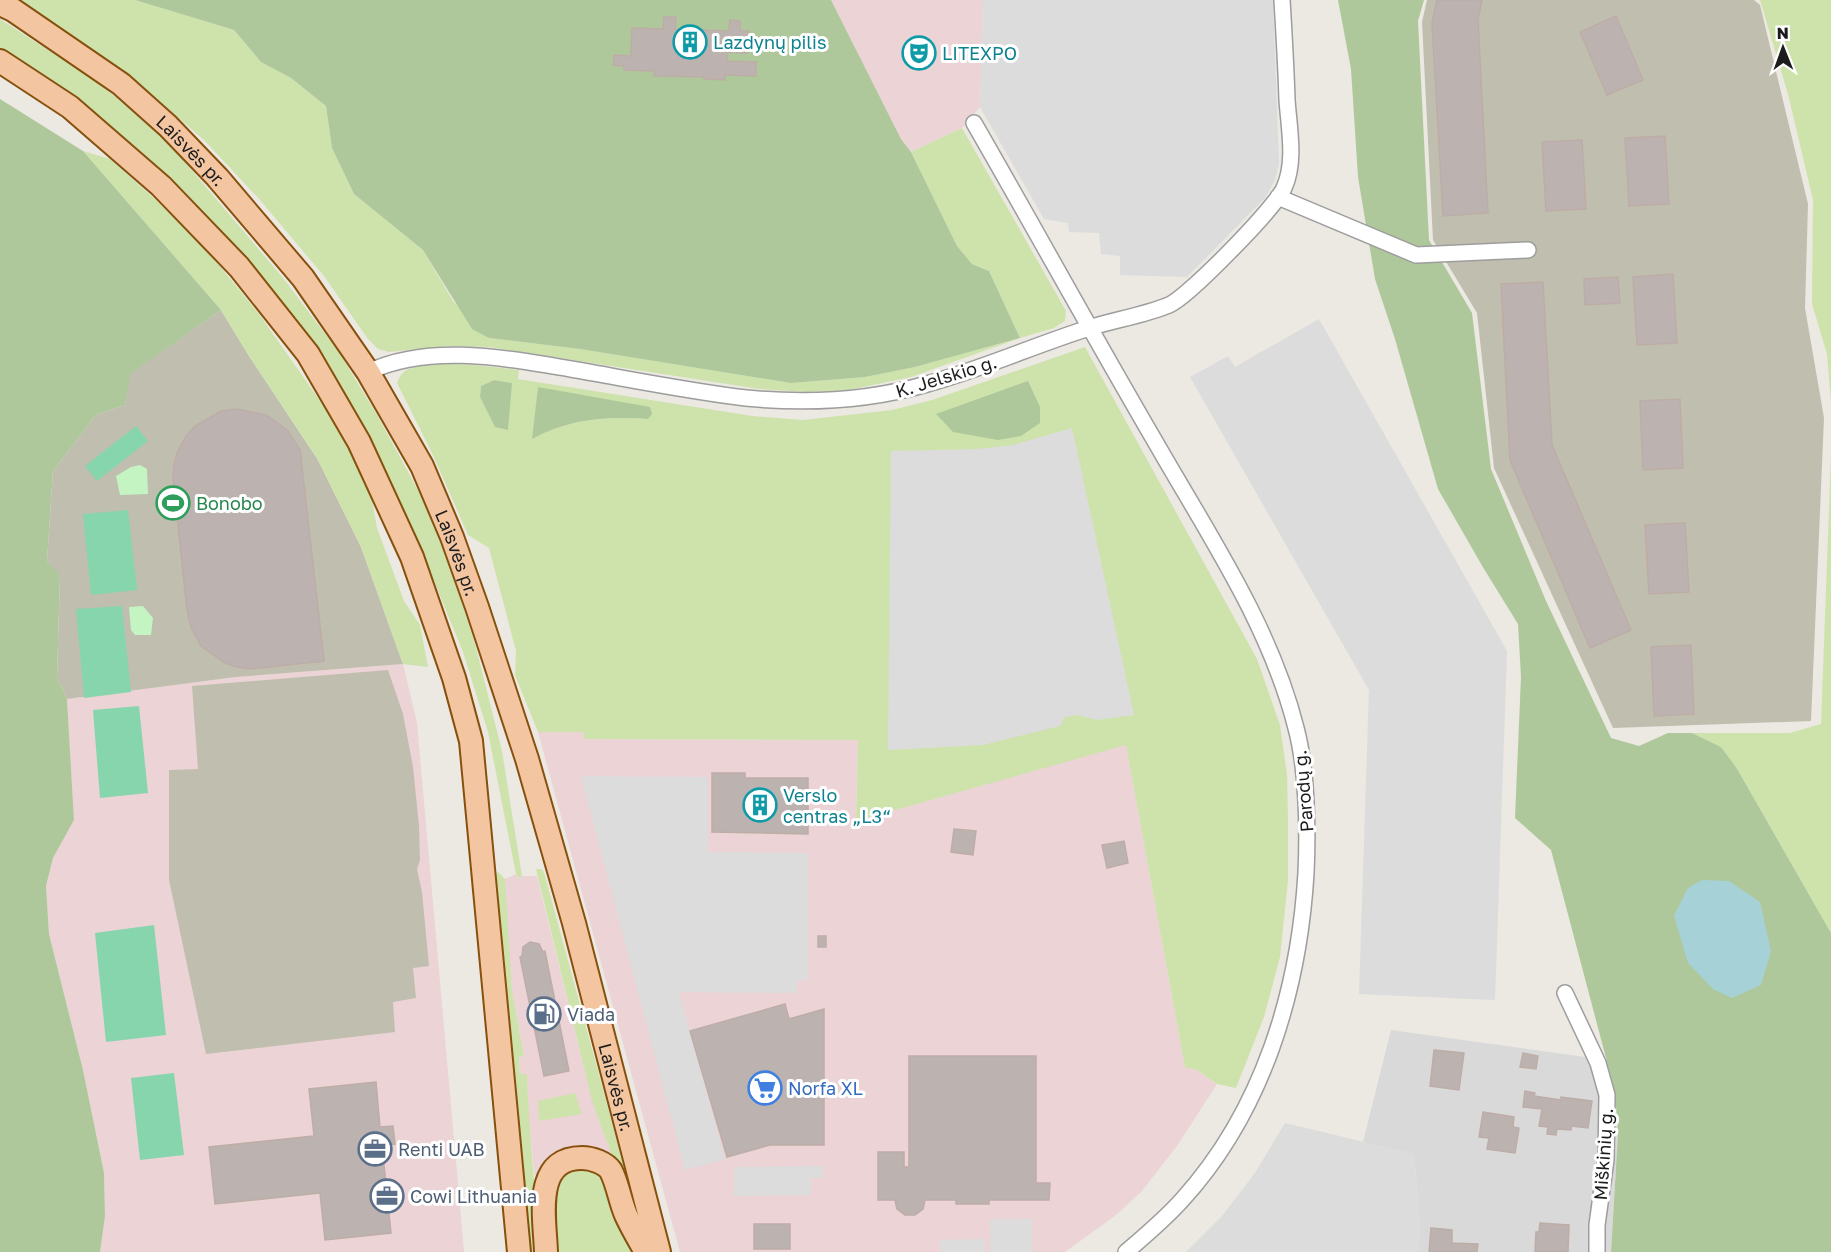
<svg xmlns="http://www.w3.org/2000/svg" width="1831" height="1252" font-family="'Golos Text',sans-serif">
<rect width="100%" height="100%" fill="#ece8e2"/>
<path fill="#dad9d9" d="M1391,1030l216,30 8,32 3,42 -7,118h-193l2,-25 -6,-73 -51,-12z"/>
<path fill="#ecd3d5" d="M831,0h152l-3,107 -18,21 -51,24 -10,-13z
M403,664l14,59 47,529h-364l5,-36 -1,-43 -21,-103 -34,-136 -3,-48 7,-28 21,-38 -7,-121 169,-22z
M538,732h46l1,7 273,1 -2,81 270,-77 59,323 12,3 20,14 -40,62 -35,45 -26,24 -51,37h-385z
M516,874l4,5 2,-3h15l47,192 36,110 -84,11 -8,-77 -1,-38h-7l-1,-18 5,-1 -12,-65 -5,-62 -2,-49z"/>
<path fill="#c0beaf" d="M1427,0h327l6,5 48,199 -3,104 19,110 -13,303 -198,7 -119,-260 -17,-155 -44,-73 -11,-218z
M221,310l28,46 69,104 43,87 42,117 -167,13 -169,22 -10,-22 3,-101 -13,-15 6,-90 43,-56 29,-10 4,-31z
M388,670l15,44 10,53 6,59 1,34 -3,9 5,23 7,74 -16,2 3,30 -23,4 2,30 -189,22 -37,-174v-110l29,-1 -6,-83z"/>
<path fill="#cee3ac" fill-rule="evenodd" d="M13,0h122l99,30 27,32 30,16 35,28 6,42 22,46 69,56 30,51 36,37 91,11 211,34 74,-6 50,-10 105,-29 -31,-67 -17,-7 -15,-18 -46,-94 51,-24 104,183 -1,10 -11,7 -34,10 -109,39 -62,13 -43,2 -47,-3 -270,-42 -42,-1 -58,6 -11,-3 -10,-10 -44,-63 -64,-76 -55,-59 -49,-43 -80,-58z
M1760,0h71v402l-4,-48 -15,-50 1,-104 -25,-106z
M0,19l91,59 65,50 127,150 55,73 38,62 44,81 30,71 25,79 27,107 20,125 -2,3 -4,-5 -28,-142 -25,-80 -48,-118 -66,-129 -60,-93 -80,-94 -80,-74 -95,-74 -34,-20z
M83,151l27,8 46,41 53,53 50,61 66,94 37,65 9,21 6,34 27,73 16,24 8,42 -25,-3 -42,-117 -43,-87 -69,-104 -28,-46z
M1085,347l172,312 23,66 7,50 1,42v64l-8,76 -16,60 -28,71 -19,-4 -20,-14 -12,-3 -59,-322 -270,76 2,-81 -274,-1 -1,-7h-45l-23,-57 1,-24 -27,-103 -21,-13 -35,-80 -36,-72c2,-6 6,-12 12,-14 25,-11 83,-2 110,1l-1,9 234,37 51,4 89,-10 40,-10zM494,380l18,3 -16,44 -16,-30 1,-11zM538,387l109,32c-39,-3 -78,0 -114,19z
M1831,454v479l-95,-166 -15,-20 -29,-14h98l31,-9z
M536,869h5l3,3 92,339h-4l-40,-110z
M498,872l7,7 7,111 12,66 -5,1 1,17h7c2,60 9,118 12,178h-10l-34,-378z
M575,1093l7,21 -43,7 -1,-20z
M579,1167l17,4 11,12 26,69h-78l-3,-55 7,-21z"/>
<path fill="#aec89b" d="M135,0h696l70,139 10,13 46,94 15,18 17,7 31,67 -105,29 -50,10 -74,6 -211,-34 -91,-11 -17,-9 -49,-79 -69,-56 -22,-46 -6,-42 -35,-28 -30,-16 -27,-32z
M1338,0h86l-6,21 11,219 43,73 19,156 55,132 65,137 28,8 29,-13h24l29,14 15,20 95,166v319h-220l7,-118 -3,-42 -64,-242 -36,-32 6,-141 -3,-53 -34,-55 -46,-80 -43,-150 -20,-60 -17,-102 -7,-108z
M0,99l83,52 138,159 -91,64 -5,31 -29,10 -43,56 -6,90 13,14 -3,102 10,22 7,121 -21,38 -7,28 3,48 34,136 21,103 1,43 -5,36h-100z
M494,380l18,3 -4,47 -13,-3 -15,-30 1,-11z
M1028,381l12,26v16l-19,13 -23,4 -45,-8 -17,-18z
M538,387l112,20 2,7 -4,5c-41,-3 -80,0 -116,20z"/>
<path fill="#c4f4c2" d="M140,465l7,4 1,25 -28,1 -4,-19 15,-9z
M143,606l10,12 -2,17h-16l-4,-5 -2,-23z"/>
<path fill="#87d5ad" d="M136,426l12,15 -51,40 -12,-15z
M128,510l9,80 -46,5 -8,-81z
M122,606l9,86 -47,6 -8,-89z
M139,706l9,87 -48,5 -7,-88z
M154,925l12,110 -60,7 -11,-109z
M174,1073l10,82 -44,5 -9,-82z"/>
<path fill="#dcdcdc" d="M983,0h290l6,164 -4,16 -10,18 -78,79 -67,-2v-19l-19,-2 -2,-21 -30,-1 -1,-9 -24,-4 -64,-112z
M1319,319l188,332 -12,349 -136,-6 10,-304 -179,-313 38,-21 7,11z
M1072,428l62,287 -37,5 -20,-5 -12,2 -5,9 -77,19 -95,5 3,-299 87,-2 35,-4z
M581,776l127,1v75l100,1v127h-11v13l-118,-1 46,167 -40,11z
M1285,1123l129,31 6,73 -2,25h-232l36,-36 33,-43z
M823,1166v12h-12v17l-77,1v-29z
M990,1219h42v33h-42z
M985,1239v13h-45v-12z"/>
<path fill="#a6d1d6" d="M1702,880l27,1 31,21 11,49 -10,34 -29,13 -19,-9 -25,-26 -14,-47 14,-28z"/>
<path fill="#bcb3b0" stroke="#bdada6" stroke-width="1.5" d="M1437,0h45l-4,20 10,193 -45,3 -11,-193z
M1616,16l27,64 -36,15 -27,-63z
M664,17h12l-1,12 54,2 1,-11 10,1v10h9l-1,22 -21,-1v9l29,1v14l-31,-1v5l-21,-1v-2l-50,-1v-5l-30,-1v-4l-11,-1 1,-10 17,1 1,-28 31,1z
M1665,136l4,68 -40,2 -4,-68z
M1582,140l4,69 -40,2 -4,-69z
M1673,274l4,69 -40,2 -4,-68z
M1618,277l2,26 -35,2 -1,-26z
M1543,282l9,163 79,185 -41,18 -80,-188 -9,-176z
M1680,399l3,69 -40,2 -3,-69z
M237,409l29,6 9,6 13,10 12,19 24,211 -74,8 -13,-2 -12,-4 -24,-17 -10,-19 -4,-17 -14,-133 1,-12 3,-12 9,-17 9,-10 26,-15z
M1685,523l4,69 -40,2 -4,-69z
M1691,645l3,69 -40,2 -3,-69z
M712,773h33v5h63v56l-96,-2z
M954,829l22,2 -3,24 -22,-3z
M1124,841l4,22 -21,5 -5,-23z
M818,936h8v11h-8z
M530,942l9,2 4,8 2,-1 24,120 -25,5 -24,-119 2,-1 1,-9z
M785,1004l4,15 35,-10v136h-54l-43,12 -37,-126z
M1434,1050l30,3 -5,37 -29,-4z
M1523,1053l15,3 -2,13 -16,-2z
M909,1056h127v127h14l-1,17h-60v4h-33v-4h-31l-2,9 -8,6h-10l-8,-6 -2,-9h-17v-48h26v15h5z
M376,1082l4,45 13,-1 2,18 -13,2 9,87 -66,7 -5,-47 -105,11 -6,-57 105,-11 -5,-47z
M1525,1091l10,2 -1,3 27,4v-3l31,4 -4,27 -17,-2v4l-14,-1 -1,6 -9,-1 1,-7 -9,-1 3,-17 -19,-2z
M1483,1112l31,5 -1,10 6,1 -4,25 -28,-4 2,-11 -10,-1z
M1540,1223l29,2 -1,27h-33l1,-20h3z
M754,1224h36v25h-36z
M1431,1228l21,2v13l26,1 -1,8h-48z"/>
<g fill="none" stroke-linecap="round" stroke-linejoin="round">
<defs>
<path id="street" d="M974,123c61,106 120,214 182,320 52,91 114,182 140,285 11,41 12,102 10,145 -7,118 -43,238 -124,327 -17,19 -36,35 -56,52
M1278,197l138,58 112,-5
M368,372c62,-29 137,-14 203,-3 58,10 117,22 175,29 61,6 122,3 181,-14 55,-15 108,-39 162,-56 25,-8 56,-13 80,-23 19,-8 106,-97 115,-117 12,-26 5,-60 3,-88 -1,-33 -3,-67 -5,-100
M1565,993l33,70 9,32 -1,65 -9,65v27"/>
<g id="primary">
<path id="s1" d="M0,4l13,6 108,74 47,42 49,51 86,101 65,94 54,94 30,71 25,70 50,152 47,164 85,329"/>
<path d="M0,61l70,46 91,79 78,81 69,87 51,88 53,115 42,121 17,63 48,511"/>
<path d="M546,1252c-1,-33 -14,-94 36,-94 10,0 24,5 29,13 7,14 9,30 15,44 6,13 13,25 20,37"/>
</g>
</defs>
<use href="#street" stroke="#9d9d9d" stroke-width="18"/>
<use href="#primary" stroke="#87500d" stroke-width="26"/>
<use href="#street" stroke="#fff" stroke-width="15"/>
<use href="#primary" stroke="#f3c6a1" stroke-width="22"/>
</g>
<defs>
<symbol id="building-ring" viewBox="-11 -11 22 22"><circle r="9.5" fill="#fff" stroke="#0f9aa8" stroke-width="1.5"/><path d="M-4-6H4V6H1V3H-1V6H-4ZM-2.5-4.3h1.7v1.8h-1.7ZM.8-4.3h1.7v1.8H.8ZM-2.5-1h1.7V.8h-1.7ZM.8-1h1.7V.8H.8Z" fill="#0f9aa8"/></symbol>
<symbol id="theatre-ring" viewBox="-11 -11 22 22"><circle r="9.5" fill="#fff" stroke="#0f9aa8" stroke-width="1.5"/><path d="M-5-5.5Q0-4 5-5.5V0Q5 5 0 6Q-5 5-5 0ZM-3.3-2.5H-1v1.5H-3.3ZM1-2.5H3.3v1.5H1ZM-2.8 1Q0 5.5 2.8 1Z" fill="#0f9aa8"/></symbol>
<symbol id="stadium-ring" viewBox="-11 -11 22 22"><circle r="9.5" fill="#fff" stroke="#2e9e5b" stroke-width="1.5"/><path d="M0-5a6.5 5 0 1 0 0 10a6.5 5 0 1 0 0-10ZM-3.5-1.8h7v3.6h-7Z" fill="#2e9e5b"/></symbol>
<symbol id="fuel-ring" viewBox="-11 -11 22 22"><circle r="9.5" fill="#fff" stroke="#5c6f8a" stroke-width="1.5"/><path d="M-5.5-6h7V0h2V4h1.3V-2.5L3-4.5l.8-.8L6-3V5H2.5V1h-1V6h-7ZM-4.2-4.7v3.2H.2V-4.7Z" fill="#5c6f8a"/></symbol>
<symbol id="supermarket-ring" viewBox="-11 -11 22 22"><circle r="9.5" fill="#fff" stroke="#3f7fe0" stroke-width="1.5"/><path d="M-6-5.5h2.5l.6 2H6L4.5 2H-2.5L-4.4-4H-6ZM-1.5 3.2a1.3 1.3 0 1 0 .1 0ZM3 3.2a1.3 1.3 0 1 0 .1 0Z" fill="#3f7fe0"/></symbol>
<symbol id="office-ring" viewBox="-11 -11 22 22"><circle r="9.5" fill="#fff" stroke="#5c6f8a" stroke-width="1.5"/><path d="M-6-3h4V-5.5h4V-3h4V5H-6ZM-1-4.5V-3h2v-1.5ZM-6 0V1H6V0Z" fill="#5c6f8a"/></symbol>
</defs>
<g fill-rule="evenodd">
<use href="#building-ring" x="671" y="23" width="38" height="38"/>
<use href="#theatre-ring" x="900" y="34" width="38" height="38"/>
<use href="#stadium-ring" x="154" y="484" width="38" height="38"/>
<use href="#building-ring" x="741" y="786" width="38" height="38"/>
<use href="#fuel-ring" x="525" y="995" width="38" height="38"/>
<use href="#supermarket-ring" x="746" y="1069" width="38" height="38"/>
<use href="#office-ring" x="356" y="1130" width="38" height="38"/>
<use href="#office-ring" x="368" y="1177" width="38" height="38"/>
</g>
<g text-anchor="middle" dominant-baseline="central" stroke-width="6" stroke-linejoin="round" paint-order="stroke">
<g font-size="18" fill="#0d838f" stroke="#fff" text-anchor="start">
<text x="713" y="42">Lazdynų pilis</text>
<text x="942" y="53">LITEXPO</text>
<text x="783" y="795">Verslo<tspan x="783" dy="21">centras „L3“</tspan></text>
</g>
<g font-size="18" fill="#1c1c1c" stroke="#fff">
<text stroke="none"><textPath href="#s1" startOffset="242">Laisvės pr.</textPath></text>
<text transform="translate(946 376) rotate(-17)">K. Jelskio g.</text>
<text stroke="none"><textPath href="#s1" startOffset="728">Laisvės pr.</textPath></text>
<text transform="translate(1303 791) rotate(-95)">Parodų g.</text>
<text stroke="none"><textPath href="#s1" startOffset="1286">Laisvės pr.</textPath></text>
<text transform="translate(1603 1154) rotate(-86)">Miškinių g.</text>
</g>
<g font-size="18" fill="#27864d" stroke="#fff" text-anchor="start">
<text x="196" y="503">Bonobo</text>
</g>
<g font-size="18" fill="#4e5e75" stroke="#fff" text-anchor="start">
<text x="567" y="1014">Viada</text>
<text x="398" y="1149">Renti UAB</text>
<text x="410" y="1196">Cowi Lithuania</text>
</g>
<g font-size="18" fill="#366cbe" stroke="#fff" text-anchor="start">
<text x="788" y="1088">Norfa XL</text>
</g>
</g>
<g transform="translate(1783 48) rotate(359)" stroke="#ffffff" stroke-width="4.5" paint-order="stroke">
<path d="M0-4.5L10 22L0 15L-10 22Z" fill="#1c1c1c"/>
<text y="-9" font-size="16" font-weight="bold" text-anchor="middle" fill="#1c1c1c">N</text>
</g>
</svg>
